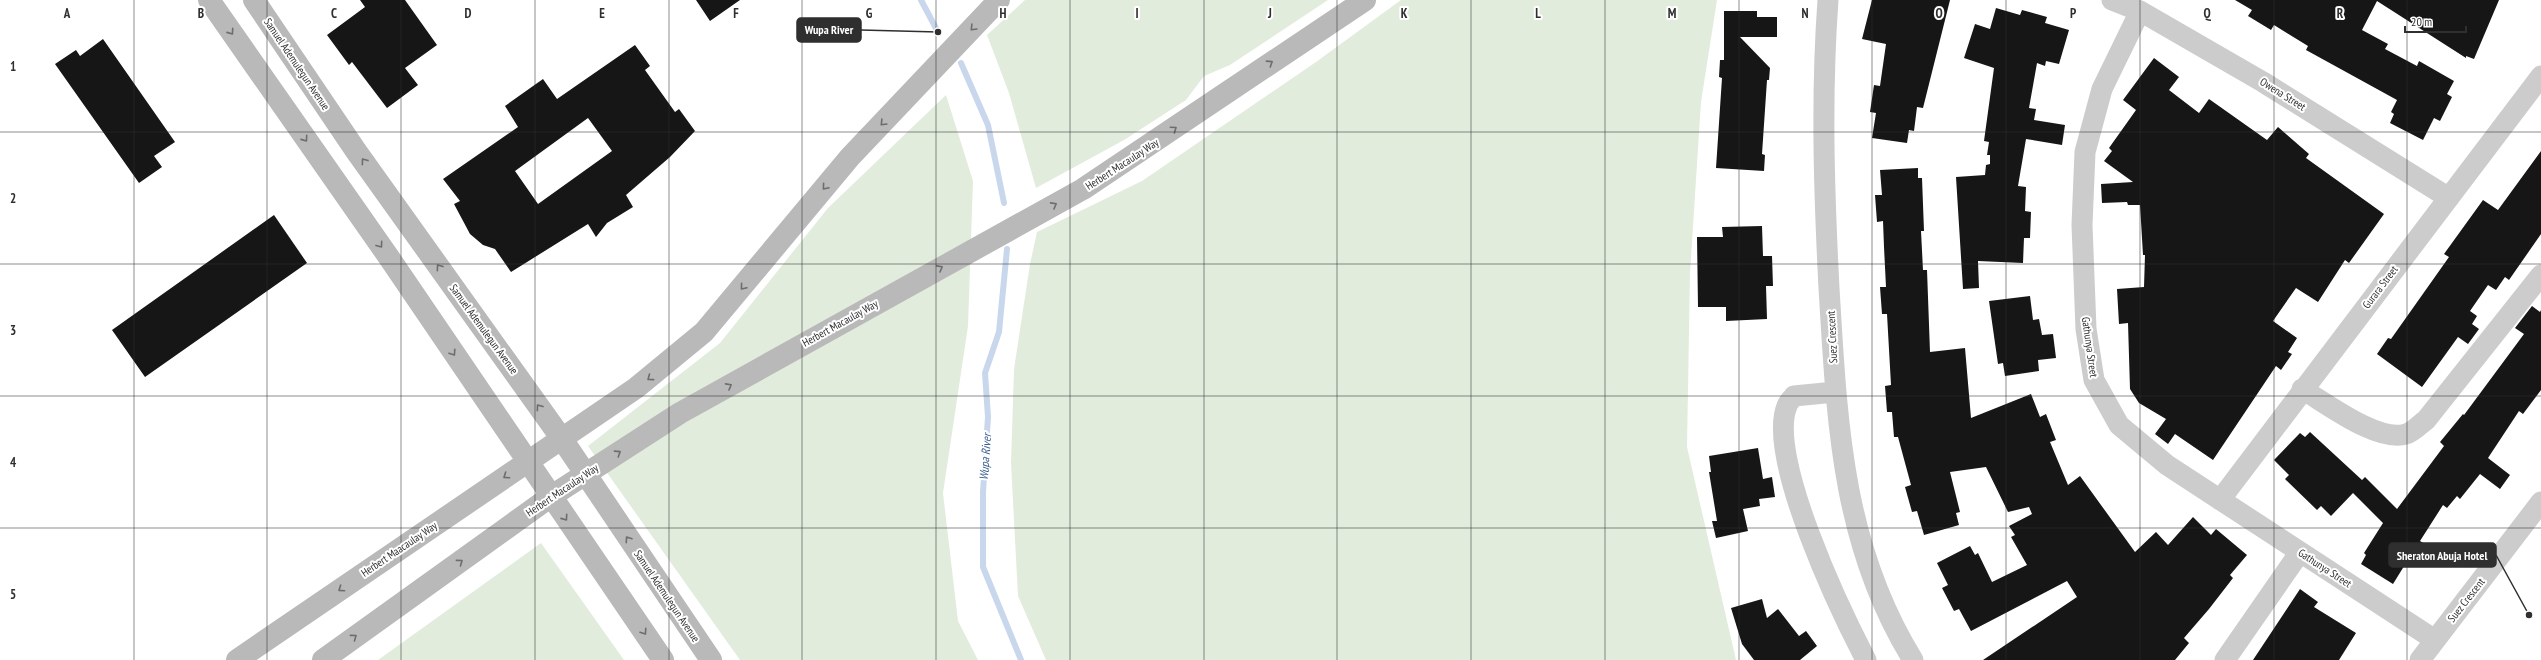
<svg xmlns="http://www.w3.org/2000/svg" width="2541" height="660" font-family="'PT Sans Narrow',sans-serif">
<rect width="100%" height="100%" fill="#fff"/>
<path fill="#e2ecdd" d="M1025,0h303l-98,65 -26,11 -18,24 -62,40 -88,48 -27,-95 -22,-58z
M1401,0h316l-16,102 -11,171 -3,174 49,213h-690l-28,-64 -7,-133 3,-94 16,-105 7,-32 105,-51 174,-119z
M946,95l27,86 -5,145 -25,167 15,128 20,39h-238l-152,-214 132,-103 108,-135z
M541,543l83,117h-246z"/>
<g fill="none" stroke-linecap="round" stroke-linejoin="round">
<path stroke="#c9d7ec" stroke-width="6" d="M921,0l17,32
M961,63l27,62 16,78
M1007,249l-8,83 -14,41 3,44 -5,75v75l38,93"/>
</g>
<path fill="#161616" fill-rule="evenodd" d="M360,0h45l32,45 -32,23 13,17 -31,23 -35,-46 -3,3 -22,-30 38,-28z
M696,0h44l-30,21z
M1872,0h78l-27,108 -6,-1 -3,24 -5,-1 -2,13 -35,-5 4,-25 -6,-1 4,-27 6,1 6,-42 -24,-5z
M2235,0h264l-25,59 -8,-3v2l-89,-57 -15,29 26,14 -3,5 32,17 2,-5 35,20 -7,13 5,3 -12,24 -6,-3 -11,22 -33,-17 4,-9 -3,-2 6,-12 -91,-50 2,-4 -34,-21 -3,5 -23,-14 4,-6z
M1996,8l24,7 2,-5 25,7 -2,6 24,7 -10,34 -13,-3 -1,5 -8,-3 -8,45 7,1 -2,11 31,5 -3,20 -36,-6 -8,47 8,1 -1,24 6,1 -1,26h-6l-1,25 -45,-2 1,27 -16,1 -7,-112 29,-2 1,-10 4,-1v-9h-3l2,-13 -5,-1 10,-73 -30,-10 11,-34 15,5z
M1724,11h33v6h20v20h-37l30,31 -1,12h-2l-5,74 3,1 -1,16 -48,-3 6,-90 -3,-1 1,-17h4z
M103,39l72,103 -21,14 8,11 -23,16 -84,-119 21,-14 4,6z
M635,45l15,21 -5,4 30,42 4,-3 16,22 -25,26 -44,38 7,12 -26,16 -11,14 -8,-13 -77,48 -16,-23 -12,-4 -13,-11 -16,-30 6,-3 -17,-22 75,-52 -13,-21 38,-27 14,20zM588,118l24,33 -74,53 -23,-33z
M2154,58l25,19 -10,13 30,23 10,-14 58,41 11,-13 31,27 -3,4 78,56 -35,49 -4,-3 -27,42 -22,-14 -23,33 24,17 -9,14 4,2 -11,16 -5,-4 -63,94 -38,-26 -7,10 -13,-10 11,-15 -27,-16 -9,-14 -2,-66 -9,1 -2,-35 27,-2 1,-32h-2l-3,-50h-12l-1,-3 -25,1 -1,-19 32,-2 -29,-21 8,-10 -3,-3 27,-38 -13,-10z
M2541,151v83l-32,46 -4,-3 -9,13 -8,-5 -18,26 7,5 -5,8 7,5 -11,15 -10,-7 -36,50 -45,-33 11,-16 3,1 58,-82 -5,-3 39,-54 15,10z
M1918,168v10h4l2,53h-3l2,39h4l3,82 35,-4 6,70 60,-24 9,23 6,-3 10,26 -6,2 18,43 12,-9 55,76 21,-20 12,13 25,-28 18,18 5,-6 31,26 -17,20 3,3 -24,31 -25,29 5,5 -14,17h-192l94,-63 -10,-16 -96,50 -12,-22 -5,2 -12,-23 6,-3 -11,-22 33,-17 5,9 3,-2 14,29 35,-17 -16,-28 4,-2 -6,-9 23,-12 -3,-7 -21,5 -22,-45 -36,5 10,40 -4,1 3,12 -35,10 -7,-24 -5,1 -7,-25 6,-2 -13,-48h-4l-2,-25h-5l-2,-26 6,-1 -4,-71h-5l-2,-27h6l-2,-40 -1,-26 -6,1 -2,-27h7l-2,-25z
M274,215l33,48 -162,114 -33,-47z
M1762,226l1,30h9l1,30h-7l1,33 -41,2v-14h-28l-1,-70h26l-1,-10z
M2030,296l3,24 6,-1 3,16 11,-1 3,24 -18,2 1,11 -34,5 -2,-13 -5,1 -9,-63z
M2532,306l8,6 1,-2v80l-18,24 -4,-3 -31,47 22,17 -10,14 -20,-15 -20,25 -3,-3 -10,12 -4,-3 -23,36 5,3 -14,22 -5,-3 -13,21 -32,-20 5,-9 -2,-2 19,-30 -30,-30 -22,23 -10,-10 -4,4 -32,-31 4,-4 -15,-15 26,-27 5,4 5,-5 52,48 3,-3 32,32 47,-63 -4,-4 23,-28 1,1 60,-81 -9,-6z
M1758,448l5,31 9,-2 3,20 -16,2 1,7 -17,3 5,22 -32,7 -4,-17h5l-8,-49h2l-2,-16z
M2300,589l18,13 -4,5 42,26 -17,27h-86z
M1762,599l5,19 11,-9 21,27 7,-5 11,15 -17,14h-46l-12,-16 -11,-36z"/>
<g fill="none" stroke-linecap="round" stroke-linejoin="round">
<path stroke="#ccc" stroke-width="21" d="M1828,0c-7,96 -4,191 1,288 8,131 12,256 84,372
M2112,0l28,11 123,71 186,116
M2140,11l-38,78 -17,63 -3,73 4,104 8,51 25,45 48,40 268,175
M2302,389c24,14 76,54 104,45 7,-2 14,-10 20,-14l115,-145
M1835,392l-41,4c-2,3 -6,6 -7,10 -21,50 54,206 79,254
M2220,500l321,-424
M2225,660l75,-108
M2420,660l121,-158"/>
<path stroke="#b9b9b9" stroke-width="22" d="M209,0l179,256 275,404
M254,0l102,151 206,288 149,221
M237,660l399,-272 68,-56 146,-175 149,-157
M323,660l227,-163 130,-84 403,-224 282,-189"/>
</g>
<defs><path id="oneway-chevron" d="M-2-3.5L2.5 0L-2 3.5" fill="none" stroke-width="1.6" stroke-linecap="round" stroke-linejoin="round"/></defs>
<g stroke="#6d6d6d">
<use href="#oneway-chevron" transform="translate(973 28) rotate(134)"/>
<use href="#oneway-chevron" transform="translate(231 32) rotate(55)"/>
<use href="#oneway-chevron" transform="translate(1270 63) rotate(-33)"/>
<use href="#oneway-chevron" transform="translate(883 123) rotate(134)"/>
<use href="#oneway-chevron" transform="translate(1174 129) rotate(-35)"/>
<use href="#oneway-chevron" transform="translate(305 139) rotate(55)"/>
<use href="#oneway-chevron" transform="translate(364 161) rotate(-126)"/>
<use href="#oneway-chevron" transform="translate(825 187) rotate(130)"/>
<use href="#oneway-chevron" transform="translate(1054 205) rotate(-29)"/>
<use href="#oneway-chevron" transform="translate(380 245) rotate(54)"/>
<use href="#oneway-chevron" transform="translate(439 267) rotate(-126)"/>
<use href="#oneway-chevron" transform="translate(940 268) rotate(-29)"/>
<use href="#oneway-chevron" transform="translate(743 287) rotate(130)"/>
<use href="#oneway-chevron" transform="translate(453 353) rotate(56)"/>
<use href="#oneway-chevron" transform="translate(650 378) rotate(143)"/>
<use href="#oneway-chevron" transform="translate(729 386) rotate(-29)"/>
<use href="#oneway-chevron" transform="translate(539 407) rotate(-126)"/>
<use href="#oneway-chevron" transform="translate(618 453) rotate(-33)"/>
<use href="#oneway-chevron" transform="translate(506 476) rotate(146)"/>
<use href="#oneway-chevron" transform="translate(565 518) rotate(55)"/>
<use href="#oneway-chevron" transform="translate(628 539) rotate(-124)"/>
<use href="#oneway-chevron" transform="translate(460 562) rotate(-36)"/>
<use href="#oneway-chevron" transform="translate(341 589) rotate(146)"/>
<use href="#oneway-chevron" transform="translate(644 632) rotate(56)"/>
<use href="#oneway-chevron" transform="translate(354 637) rotate(-36)"/>
</g>
<path fill="none" stroke="#2f2f2f" stroke-width="1" stroke-opacity="0.55" d="M134,0v660M267,0v660M401,0v660M535,0v660M669,0v660M802,0v660M936,0v660M1070,0v660M1204,0v660M1337,0v660M1471,0v660M1605,0v660M1739,0v660M1872,0v660M2006,0v660M2140,0v660M2274,0v660M2407,0v660M0,132h2541M0,264h2541M0,396h2541M0,528h2541"/>
<g text-anchor="middle" dominant-baseline="central" stroke-width="4" stroke-linejoin="round" paint-order="stroke">
<g font-size="11" fill="#2f2f2f" stroke="#fff">
<text transform="translate(297 64) rotate(56)">Samuel Ademulegun Avenue</text>
<text transform="translate(2283 94) rotate(32)">Owena Street</text>
<text transform="translate(1122 164) rotate(-33)">Herbert Macaulay Way</text>
<text transform="translate(2380 287) rotate(-53)">Gurara Street</text>
<text transform="translate(840 323) rotate(-29)">Herbert Macaulay Way</text>
<text transform="translate(484 329) rotate(54)">Samuel Ademulegun Avenue</text>
<text transform="translate(1832 337) rotate(-93)">Suez Crescent</text>
<text transform="translate(2090 347) rotate(82)">Gathunya Street</text>
<text transform="translate(562 490) rotate(-34)">Herbert Macaulay Way</text>
<text transform="translate(399 549) rotate(-34)">Herbert Maacaulay Way</text>
<text transform="translate(2325 568) rotate(33)">Gathunya Street</text>
<text transform="translate(667 596) rotate(56)">Samuel Ademulegun Avenue</text>
<text transform="translate(2466 600) rotate(-52)">Suez Crescent</text>
</g>
<g font-size="12" font-style="italic" fill="#3d6091" stroke="#fff">
<text transform="translate(985 457) rotate(-86)">Wupa River</text>
</g>
</g>
<g font-size="13" text-anchor="middle" font-weight="bold" fill="#2f2f2f" stroke="#fff" stroke-width="4" stroke-linejoin="round" paint-order="stroke">
<text x="67" y="18">A</text>
<text x="201" y="18">B</text>
<text x="334" y="18">C</text>
<text x="468" y="18">D</text>
<text x="602" y="18">E</text>
<text x="736" y="18">F</text>
<text x="869" y="18">G</text>
<text x="1003" y="18">H</text>
<text x="1137" y="18">I</text>
<text x="1270" y="18">J</text>
<text x="1404" y="18">K</text>
<text x="1538" y="18">L</text>
<text x="1672" y="18">M</text>
<text x="1805" y="18">N</text>
<text x="1939" y="18">O</text>
<text x="2073" y="18">P</text>
<text x="2207" y="18">Q</text>
<text x="2340" y="18">R</text>
<text x="13" y="71">1</text>
<text x="13" y="203">2</text>
<text x="13" y="335">3</text>
<text x="13" y="467">4</text>
<text x="13" y="599">5</text>
</g>
<path fill="none" stroke="#2f2f2f" stroke-width="1.5" d="M938 32L861 30M2529 615L2496 555"/>
<g fill="#2f2f2f" stroke="#fff" stroke-width="1.5">
<circle cx="938" cy="32" r="4"/>
<circle cx="2529" cy="615" r="4"/>
</g>
<g fill="#2f2f2f" stroke="#2f2f2f" stroke-width="1.5">
<rect x="797" y="18" width="64" height="24" rx="4"/>
<rect x="2389" y="543" width="107" height="24" rx="4"/>
</g>
<g font-size="12" text-anchor="middle" font-weight="bold" fill="#fff">
<text x="829" y="34">Wupa River</text>
<text x="2442" y="560">Sheraton Abuja Hotel</text>
</g>
<path d="M2405 26v6h61v-6" fill="none" stroke="#2f2f2f" stroke-width="2"/>
<text x="2411" y="26" font-size="12" fill="#2f2f2f" stroke="#ffffff" stroke-width="3" paint-order="stroke">20 m</text>
</svg>
